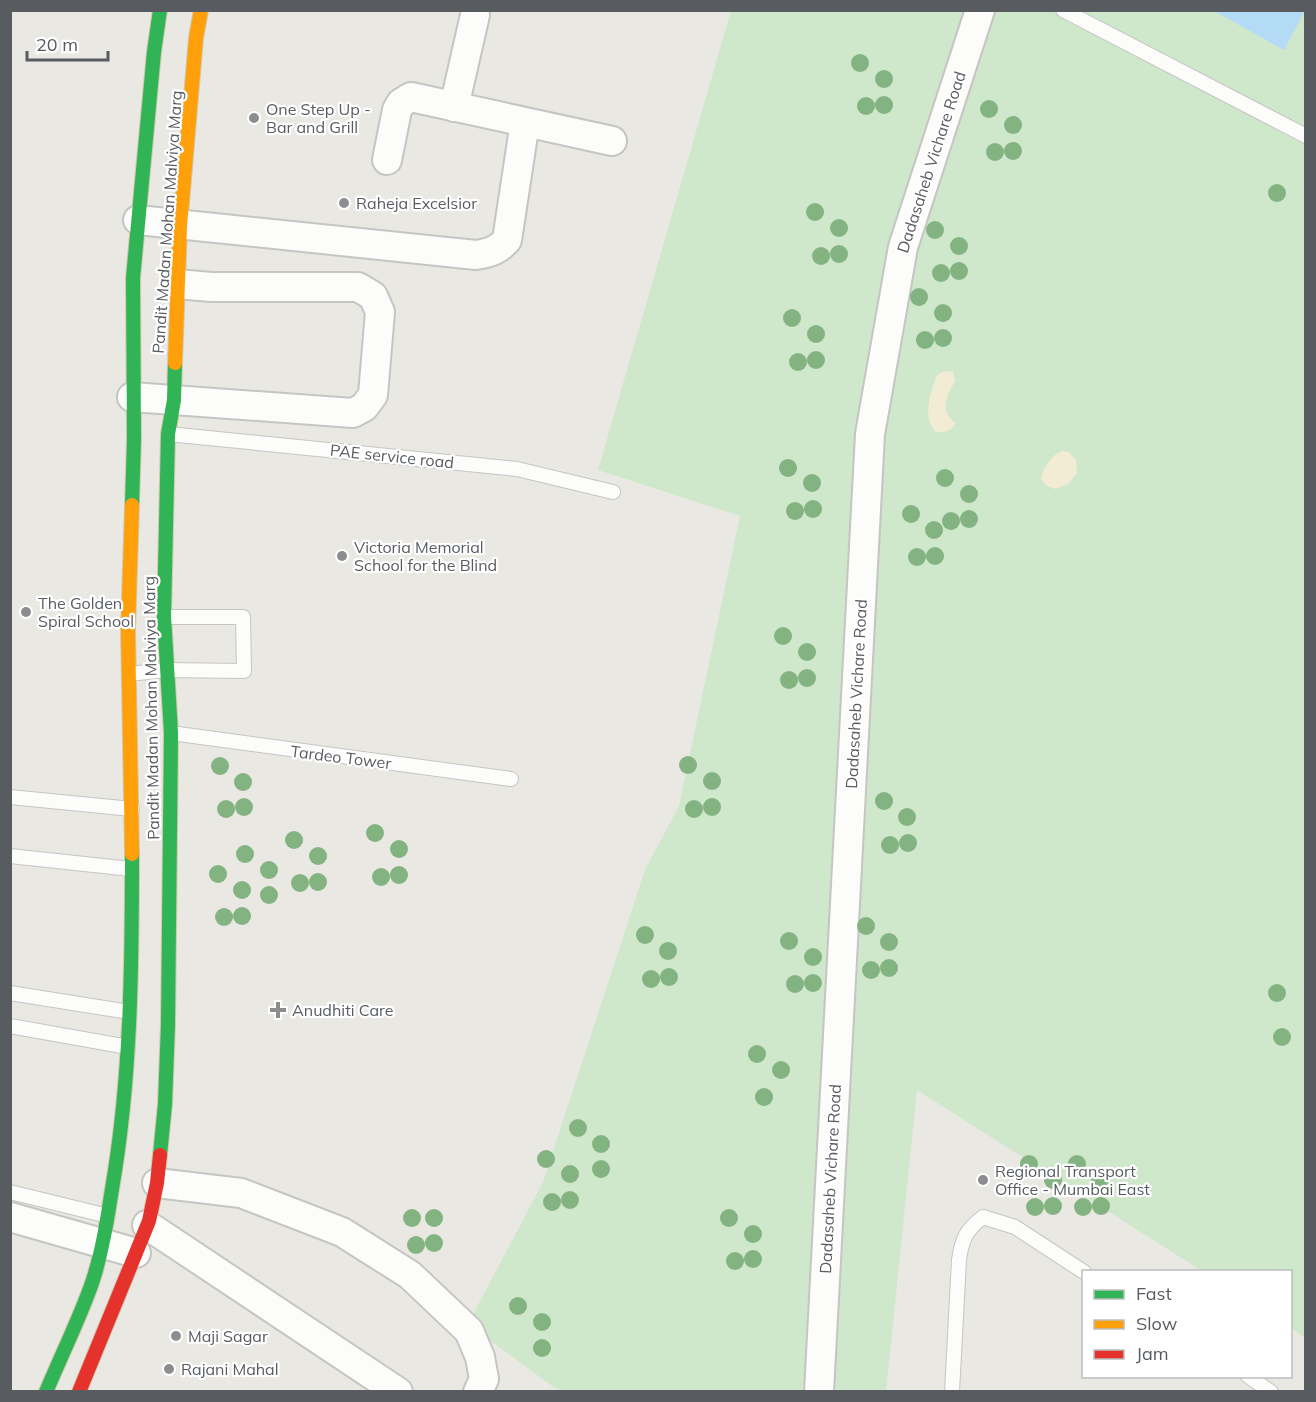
<svg xmlns="http://www.w3.org/2000/svg" width="1316" height="1402" font-family="Mulish,sans-serif">
<rect width="100%" height="100%" fill="#e9e8e2"/>
<path fill="#cfe7cb" d="M731,11h574v1327l-14,-10 -1,-56 -88,-1 -285,-181 -31,301h-327l-91,-67 75,-142 102,-312 34,-64 61,-290 -142,-46z"/>
<path fill="#f3ecd5" d="M945,371l8,1 2,9c-9,17 -16,27 0,42 -3,9 -10,9 -19,9 -15,-15 -5,-40 1,-57z
M1062,451l7,1 7,8 1,13 -9,11 -12,5 -9,-3 -6,-7c2,-11 10,-24 21,-28z"/>
<path fill="#b3dbf6" d="M1305,10l-21,40 -70,-39v-1z"/>
<g fill="none" stroke-linecap="round" stroke-linejoin="round">
<defs>
<path id="lane" d="M1063,10l243,126
M168,434l349,35 96,23
M129,674l37,-4 78,1 -1,-54h-79
M171,733l340,46
M10,797l122,12
M10,856l121,13
M10,993l119,19
M10,1026l118,21
M10,1192l98,24
M1248,1376l23,16
M952,1392l7,-132c3,-21 7,-30 24,-43l32,10 69,45"/>
<path id="street" d="M454,107l21,-92
M387,160l10,-50 4,-7 10,-6 201,44
M138,220l338,35c14,-2 22,-5 31,-15l18,-118
M132,397l221,16 11,-6 9,-12 7,-83 -7,-16 -15,-9h-147l-34,-3
M157,1183l84,10 101,39 68,43 59,56 11,26 4,22 -6,13
M10,1217l126,36
M147,1225l251,167
M819,1392l51,-958 33,-187 77,-237"/>
<path id="fast" d="M132,505l2,-66 -1,-161 21,-226 6,-42
M160,1155l5,-51 3,-80 3,-291 -7,-116 4,-183 6,-34 1,-37
M46,1392c15,-36 33,-72 46,-109 10,-30 15,-62 20,-94 19,-110 20,-223 20,-335"/>
<path id="slow" d="M175,363l5,-137 16,-188 5,-28
M132,505l-4,125 4,224"/>
<path id="jam" d="M79,1392l70,-171 8,-38 3,-28"/>
</defs>
<use href="#lane" stroke="#c5c5c3" stroke-width="16"/>
<use href="#street" stroke="#c5c5c3" stroke-width="32"/>
<use href="#fast" stroke="#d2c8ae" stroke-width="16"/>
<use href="#slow" stroke="#d2c8ae" stroke-width="16"/>
<use href="#jam" stroke="#d2c8ae" stroke-width="16"/>
<use href="#lane" stroke="#fcfcfb" stroke-width="14"/>
<use href="#street" stroke="#fcfcfb" stroke-width="28"/>
<use href="#fast" stroke="#30b455" stroke-width="14"/>
<use href="#slow" stroke="#ff9f0a" stroke-width="14"/>
<use href="#jam" stroke="#e5322d" stroke-width="14"/>
</g>
<g fill="#84b382">
<circle cx="860" cy="63" r="9"/>
<circle cx="884" cy="79" r="9"/>
<circle cx="884" cy="105" r="9"/>
<circle cx="866" cy="106" r="9"/>
<circle cx="989" cy="109" r="9"/>
<circle cx="1013" cy="125" r="9"/>
<circle cx="1013" cy="151" r="9"/>
<circle cx="995" cy="152" r="9"/>
<circle cx="1277" cy="193" r="9"/>
<circle cx="815" cy="212" r="9"/>
<circle cx="839" cy="228" r="9"/>
<circle cx="935" cy="230" r="9"/>
<circle cx="959" cy="246" r="9"/>
<circle cx="839" cy="254" r="9"/>
<circle cx="821" cy="256" r="9"/>
<circle cx="959" cy="271" r="9"/>
<circle cx="941" cy="273" r="9"/>
<circle cx="919" cy="297" r="9"/>
<circle cx="943" cy="313" r="9"/>
<circle cx="792" cy="318" r="9"/>
<circle cx="816" cy="334" r="9"/>
<circle cx="943" cy="338" r="9"/>
<circle cx="925" cy="340" r="9"/>
<circle cx="816" cy="360" r="9"/>
<circle cx="798" cy="362" r="9"/>
<circle cx="788" cy="468" r="9"/>
<circle cx="945" cy="478" r="9"/>
<circle cx="812" cy="483" r="9"/>
<circle cx="969" cy="494" r="9"/>
<circle cx="813" cy="509" r="9"/>
<circle cx="795" cy="511" r="9"/>
<circle cx="911" cy="514" r="9"/>
<circle cx="969" cy="519" r="9"/>
<circle cx="951" cy="521" r="9"/>
<circle cx="934" cy="530" r="9"/>
<circle cx="935" cy="556" r="9"/>
<circle cx="917" cy="557" r="9"/>
<circle cx="783" cy="636" r="9"/>
<circle cx="807" cy="652" r="9"/>
<circle cx="807" cy="678" r="9"/>
<circle cx="789" cy="680" r="9"/>
<circle cx="688" cy="765" r="9"/>
<circle cx="220" cy="766" r="9"/>
<circle cx="712" cy="781" r="9"/>
<circle cx="243" cy="782" r="9"/>
<circle cx="884" cy="801" r="9"/>
<circle cx="244" cy="807" r="9"/>
<circle cx="712" cy="807" r="9"/>
<circle cx="226" cy="809" r="9"/>
<circle cx="694" cy="809" r="9"/>
<circle cx="907" cy="817" r="9"/>
<circle cx="375" cy="833" r="9"/>
<circle cx="294" cy="840" r="9"/>
<circle cx="908" cy="843" r="9"/>
<circle cx="890" cy="845" r="9"/>
<circle cx="399" cy="849" r="9"/>
<circle cx="245" cy="854" r="9"/>
<circle cx="318" cy="856" r="9"/>
<circle cx="269" cy="870" r="9"/>
<circle cx="218" cy="874" r="9"/>
<circle cx="399" cy="875" r="9"/>
<circle cx="381" cy="877" r="9"/>
<circle cx="318" cy="882" r="9"/>
<circle cx="300" cy="883" r="9"/>
<circle cx="242" cy="890" r="9"/>
<circle cx="269" cy="895" r="9"/>
<circle cx="242" cy="916" r="9"/>
<circle cx="224" cy="917" r="9"/>
<circle cx="866" cy="926" r="9"/>
<circle cx="645" cy="935" r="9"/>
<circle cx="789" cy="941" r="9"/>
<circle cx="889" cy="942" r="9"/>
<circle cx="668" cy="951" r="9"/>
<circle cx="813" cy="957" r="9"/>
<circle cx="889" cy="968" r="9"/>
<circle cx="871" cy="970" r="9"/>
<circle cx="669" cy="977" r="9"/>
<circle cx="651" cy="979" r="9"/>
<circle cx="813" cy="983" r="9"/>
<circle cx="795" cy="984" r="9"/>
<circle cx="1277" cy="993" r="9"/>
<circle cx="1282" cy="1037" r="9"/>
<circle cx="757" cy="1054" r="9"/>
<circle cx="781" cy="1070" r="9"/>
<circle cx="764" cy="1097" r="9"/>
<circle cx="578" cy="1128" r="9"/>
<circle cx="601" cy="1144" r="9"/>
<circle cx="546" cy="1159" r="9"/>
<circle cx="1029" cy="1164" r="9"/>
<circle cx="1077" cy="1164" r="9"/>
<circle cx="601" cy="1169" r="9"/>
<circle cx="570" cy="1174" r="9"/>
<circle cx="1053" cy="1180" r="9"/>
<circle cx="1100" cy="1180" r="9"/>
<circle cx="570" cy="1200" r="9"/>
<circle cx="552" cy="1202" r="9"/>
<circle cx="1053" cy="1206" r="9"/>
<circle cx="1101" cy="1206" r="9"/>
<circle cx="1035" cy="1207" r="9"/>
<circle cx="1083" cy="1207" r="9"/>
<circle cx="412" cy="1218" r="9"/>
<circle cx="434" cy="1218" r="9"/>
<circle cx="729" cy="1218" r="9"/>
<circle cx="753" cy="1234" r="9"/>
<circle cx="434" cy="1243" r="9"/>
<circle cx="416" cy="1245" r="9"/>
<circle cx="753" cy="1259" r="9"/>
<circle cx="735" cy="1261" r="9"/>
<circle cx="518" cy="1306" r="9"/>
<circle cx="542" cy="1322" r="9"/>
<circle cx="542" cy="1348" r="9"/>
</g>
<g fill="#8b8d8e" stroke="#fff" stroke-width="2">
<circle cx="254" cy="118" r="6"/>
<circle cx="344" cy="203" r="6"/>
<circle cx="342" cy="556" r="6"/>
<circle cx="26" cy="612" r="6"/>
<path d="M275 1001h6v6h6v6h-6v6h-6v-6h-6v-6h6z"/>
<circle cx="983" cy="1180" r="6"/>
<circle cx="176" cy="1336" r="6"/>
<circle cx="169" cy="1369" r="6"/>
</g>
<g text-anchor="middle" dominant-baseline="central" stroke-width="4.5" stroke-linejoin="round" paint-order="stroke">
<g font-size="16" fill="#585c61" stroke="#fff" text-anchor="start">
<text x="266" y="109">One Step Up -<tspan x="266" dy="18">Bar and Grill</tspan></text>
<text x="356" y="203">Raheja Excelsior</text>
<text x="354" y="547">Victoria Memorial<tspan x="354" dy="18">School for the Blind</tspan></text>
<text x="38" y="603">The Golden<tspan x="38" dy="18">Spiral School</tspan></text>
<text x="292" y="1010">Anudhiti Care</text>
<text x="995" y="1171">Regional Transport<tspan x="995" dy="18">Office - Mumbai East</tspan></text>
<text x="188" y="1336">Maji Sagar</text>
<text x="181" y="1369">Rajani Mahal</text>
</g>
<g font-size="16" fill="#585c61" stroke="#fff">
<text transform="translate(931 162) rotate(-72)">Dadasaheb Vichare Road</text>
<text transform="translate(167 222) rotate(-86)">Pandit Madan Mohan Malviya Marg</text>
<text transform="translate(392 456) rotate(6)">PAE service road</text>
<text transform="translate(856 694) rotate(-87)">Dadasaheb Vichare Road</text>
<text transform="translate(151 708) rotate(-91)">Pandit Madan Mohan Malviya Marg</text>
<text transform="translate(341 757) rotate(7)">Tardeo Tower</text>
<text transform="translate(830 1179) rotate(-87)">Dadasaheb Vichare Road</text>
</g>
</g>
<rect width="1316" height="1402" fill="none" stroke="#585c61" stroke-width="24"/>
<rect x="1082" y="1270" width="210" height="108" fill="#ffffff" stroke="#bcbec0" stroke-width="1.5"/>
<rect x="1094" y="1290" width="30" height="9" fill="#30b455" stroke="#bcbec0" stroke-width="1.5"/>
<text x="1136" y="1300" font-size="18" fill="#585c61">Fast</text>
<rect x="1094" y="1320" width="30" height="9" fill="#ff9f0a" stroke="#bcbec0" stroke-width="1.5"/>
<text x="1136" y="1330" font-size="18" fill="#585c61">Slow</text>
<rect x="1094" y="1350" width="30" height="9" fill="#e5322d" stroke="#bcbec0" stroke-width="1.5"/>
<text x="1136" y="1360" font-size="18" fill="#585c61">Jam</text>
<path d="M27 51v9h81v-9" fill="none" stroke="#585c61" stroke-width="3"/>
<text x="36" y="51" font-size="18" fill="#585c61" stroke="#ffffff" stroke-width="4.5" paint-order="stroke">20 m</text>
</svg>
